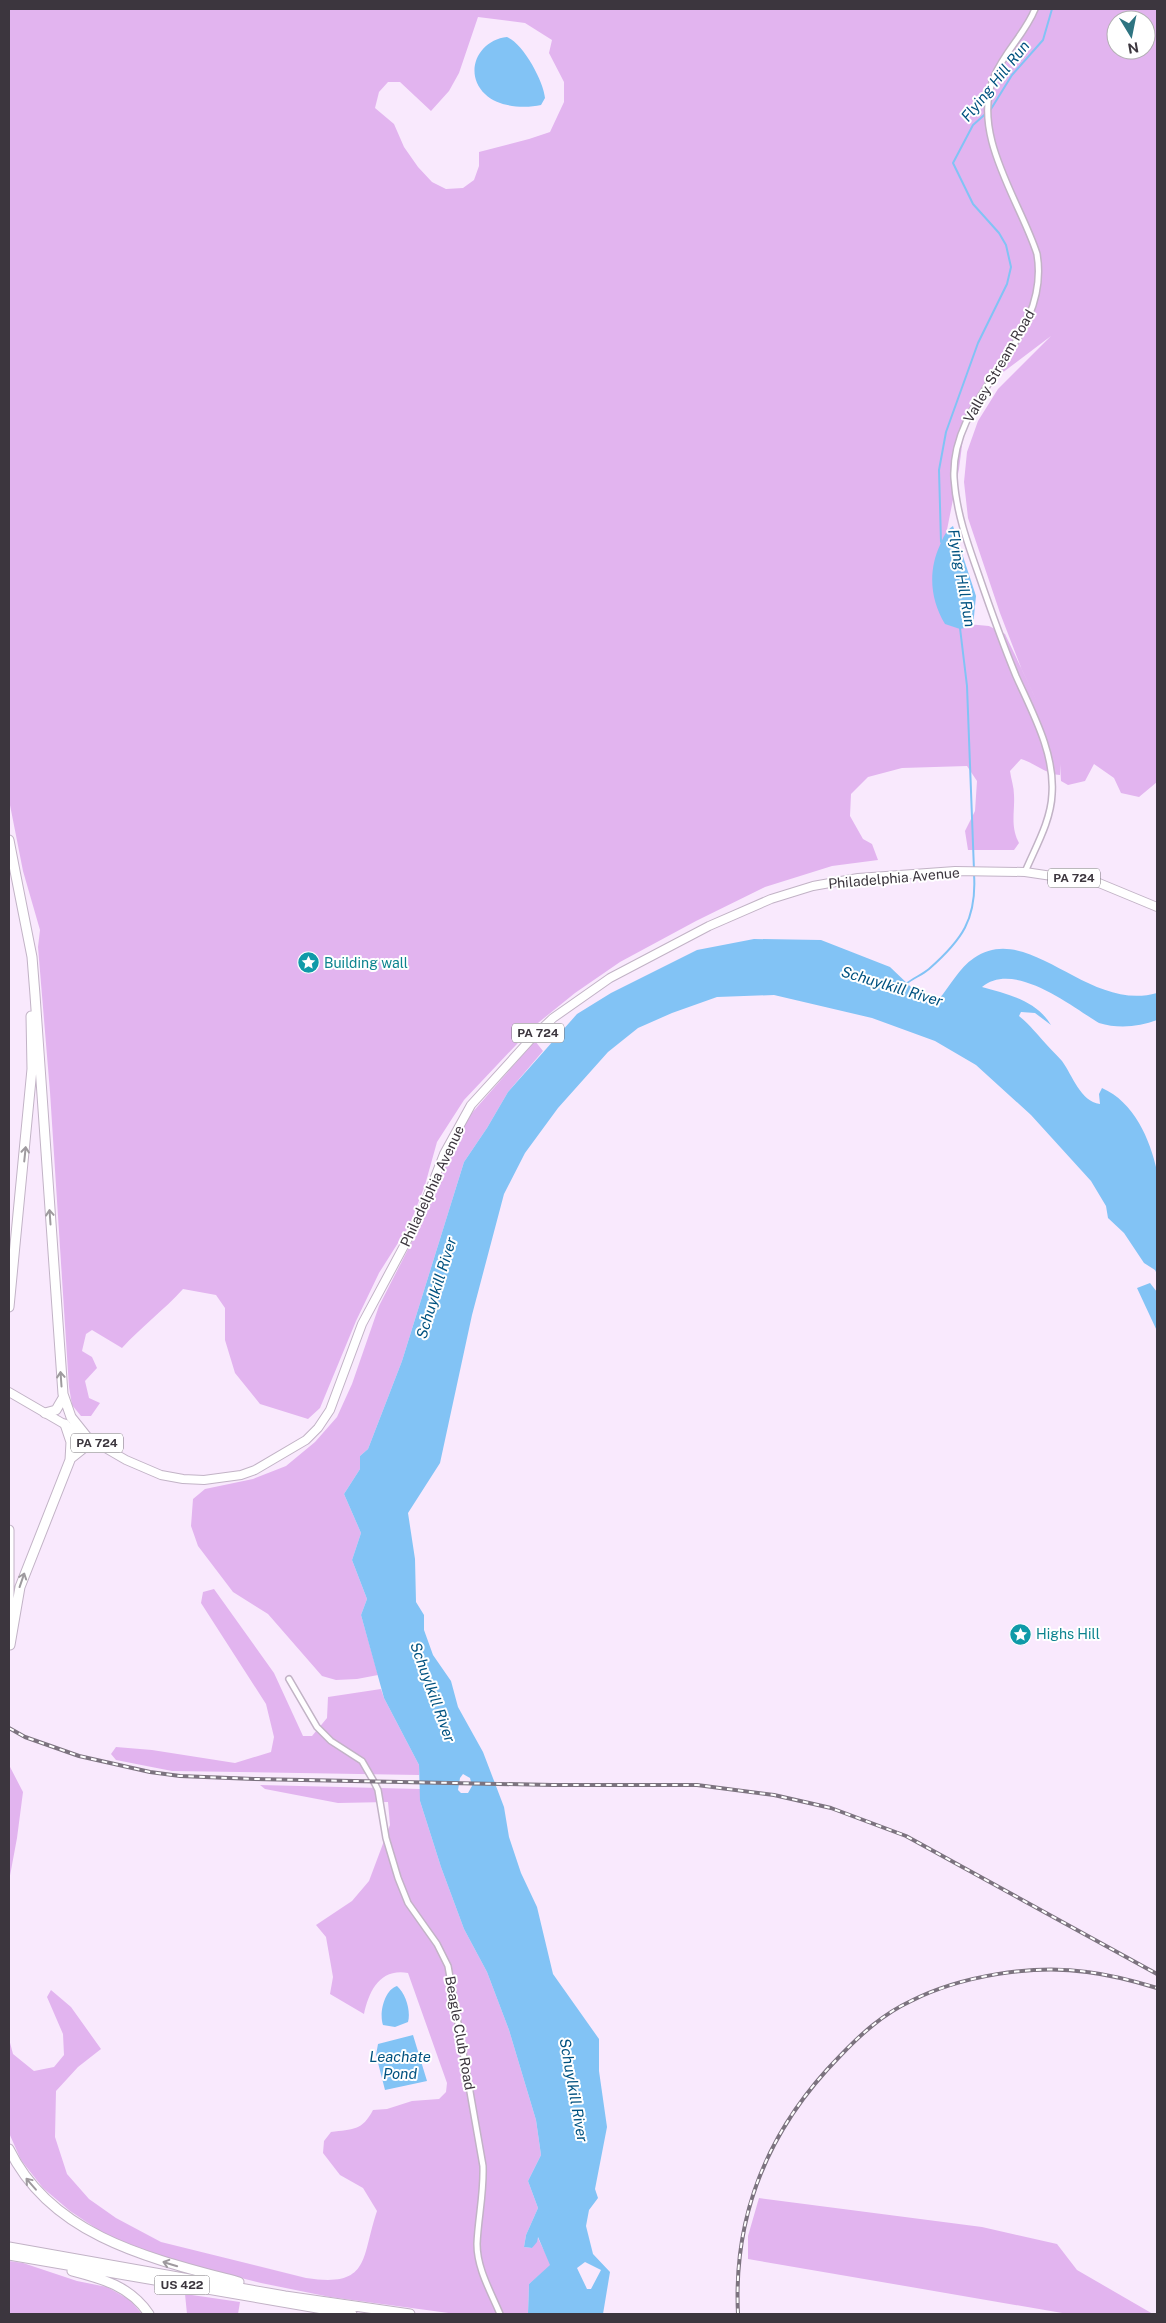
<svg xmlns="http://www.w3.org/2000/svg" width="1166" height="2323" font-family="'Public Sans',sans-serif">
<rect width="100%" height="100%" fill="#f9e9fd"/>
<path fill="#e2b4ef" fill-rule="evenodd" d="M9,9h1148v773l-18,15 -18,-4 -7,-15 -20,-14 -9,17 -17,4 -7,-4 -1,-17v11c-15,-1 -25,-12 -39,-16l-11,12c1,8 4,16 4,24 1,17 -4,31 5,48l-5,7h-46l-3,-19 10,-20 2,-30 -10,-15 -65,2 -34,9 -17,17 -1,22 13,23 9,5 6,16 -46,6 -67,21 -69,34 -76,41 -45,31 -42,34 -69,73 -27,42 -12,43 -15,39 -31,49 -23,48 -36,87 -12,11 -48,-15 -25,-31 -10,-33v-32l-9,-13 -33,-6c-19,21 -42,38 -61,59l-30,-18 -6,4 -4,17 10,6 5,11 -12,13 4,17 11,5 -9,13h-10l-9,-11 -3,-18 -19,-295 -12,-145 2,-17 -17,-59 -14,-71zM478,17l47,6 27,17 -3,13 15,29v20l-14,30 -21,7 -50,13v14l-5,14 -11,8 -17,1 -14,-7 -14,-15 -14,-20 -10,-23 -19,-16 4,-16 9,-10h12l31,29 18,-20 10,-18zM1116,20h30v30h-30zM1051,336l-53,53 -20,32 -11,31 -3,30 4,36 32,95 22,57 21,44 -38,-80 -16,-8 -33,-3 -12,-78 15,-76 5,-39 22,-45z
M535,1041l8,10 -35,41 -21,36 -23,34 -62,199 -34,88 -8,7v13l-16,25 17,39 -9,27 15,39 -6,16 17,60 -21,4 -21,1 -14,-4 -54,-62 -35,-22 -35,-46 -7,-20 2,-27 12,-10 48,-10 33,-13 29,-24 22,-25 15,-33 27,-78 43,-84 16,-36 11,-34 22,-38z
M214,1589l60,84 29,63h9l15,-18 1,-21 53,-8 3,9 35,67v10l-247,-4 -56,-11 -5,-6 5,-7 36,3 83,13 36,-11 3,-15 -8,-33 -65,-101 2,-11z
M9,1765l14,27 -6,46 -8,43z
M260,1785l160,4v12l21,66 23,62 23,43 22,58 27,90 5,35 -13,26 10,27 -12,27 -2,12 8,1 5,-12 14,29 -22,19 -1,30h-72l-126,-17 -69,-14 -87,-22 -68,-26 -36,-24 -27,-23 -22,-28 -12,-27v-94l4,15 21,17 20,-4 10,-12 -1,-21 -16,-37 4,-7 20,17 30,42 -23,18 -22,24 -1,46 12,37 22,25 27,19 45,24 145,36c65,10 55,-20 71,-67l-14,-23 -23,-13 -17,-22 1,-12 7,-9c22,-3 31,-1 42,-22l14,-1 25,-8 27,-2 7,-7 1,-9 -39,-110c-28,-5 -39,18 -44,41l-34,-20 3,-17 -7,-40 -10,-12 36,-24 17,-20 21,-56 -2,-23 -50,1 -73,-14z
M759,2198l223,29 75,17 20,26 76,44h-85l-320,-55v-23z
M9,2261l14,2 54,18 30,6 23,13 12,14h-133z
M185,2294l55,8 -2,12h-51z"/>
<path fill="#82c3f5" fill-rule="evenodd" d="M507,37c16,6 37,45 38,61l-4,7c-17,4 -43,2 -56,-11 -22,-21 -7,-54 22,-57z
M953,526l23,70 -3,30 -13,3 -15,-5c-15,-25 -17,-53 -5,-79 3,-7 6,-15 13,-19z
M754,939l67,1 69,27 21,20 28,12c11,-13 20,-31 35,-41 55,-38 114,55 183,35v27c-18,7 -39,9 -58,3 -28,-17 -85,-63 -117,-36 25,7 54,13 69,38l-16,-12 -14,-1 -2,4c13,11 16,16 27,28 5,6 11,11 16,17 11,15 18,40 38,43l-1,-10 3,-6c32,14 48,51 55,83 2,9 0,21 0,30 0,25 0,49 0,73l-2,-4 -11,-7 -20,-30 -16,-15 -2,-12 -15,-25 -60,-66 -55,-50 -41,-24 -63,-23 -98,-23 -57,2 -45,16 -34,15 -30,24 -50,56 -33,45 -21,41 -32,121 -32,148 -32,50 7,46 1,43 8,13v15l9,25 18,26 7,26 25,45 21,55 5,30 12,36 16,34 16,67 46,65v32l8,56 -12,62 3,9 -9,12 -3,16 7,28 17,18 -7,42h-75l1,-30 21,-19 -12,-28 -1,5 -5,6 -8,-1 2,-12 12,-27 -10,-27 13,-26 -5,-35 -27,-90 -22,-58 -23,-43 -23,-62 -21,-66 -1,-36 -35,-67 -23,-83 6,-16 -15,-39 9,-27 -17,-39 16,-25v-13l8,-7 34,-88 62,-199 23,-34 21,-36 69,-78 34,-21 86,-43zM463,1774l7,4 2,8 -4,7h-7l-3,-3 2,-12zM585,2262l16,8 -10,19h-4l-10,-21z
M1150,1283l7,9v39l-20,-43z
M397,1986c9,8 14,25 11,36l-13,5 -12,-2c-4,-11 1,-35 14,-39z
M413,2035l14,46 -42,9 -9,-35 2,-11z"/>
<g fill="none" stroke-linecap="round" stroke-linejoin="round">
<path stroke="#82c3f5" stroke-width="2" d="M941,542l-2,-72 7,-38 32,-89 29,-59 4,-17 -5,-22 -7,-12 -26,-29 -20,-41 20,-38 18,-16 21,-34 31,-35 9,-31
M960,628l7,58 7,184
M906,984c7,-6 16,-9 23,-15 33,-29 48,-50 45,-95"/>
<defs>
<path id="minor" d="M1025,872c10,-24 26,-51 27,-78 3,-41 -20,-82 -36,-118 -14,-34 -26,-68 -38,-103 -11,-31 -22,-62 -24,-95 -4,-85 98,-136 83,-224 -17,-53 -67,-120 -43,-177 10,-25 31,-43 41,-68
M289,1679l28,48 14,14 31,20 11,19 5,10 8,48 12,40 10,25 29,41 11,22 35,200c1,28 -5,52 -6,78 0,25 14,48 23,70"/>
<path id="primary" d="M9,1392l117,68 35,15 22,4 21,1 37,-5 14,-5 51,-30 12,-12 12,-18 32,-86 57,-106 25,-64 27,-49 60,-66 22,-21 57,-40 99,-52 62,-27 42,-13 45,-8 97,-7 70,1 74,11 58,24"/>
<path id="motorway" d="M9,840l7,36
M15,871l17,86 3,38 28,399 8,23 16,20
M9,1307l23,-238 -1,-53
M45,1413l11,-3 7,-12
M70,1459l15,-12 13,-3
M9,1530v90
M10,1645l10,-58 50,-127 1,-18 -6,-18
M9,2149c43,88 143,110 230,133
M9,2247l276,49 125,18
M9,2255l343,59
M72,2271c31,8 58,15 77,43"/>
</defs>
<use href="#minor" stroke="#c2b3c6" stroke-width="8"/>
<use href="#primary" stroke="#c2b3c6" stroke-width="10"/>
<use href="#motorway" stroke="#c2b3c6" stroke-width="11"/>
<use href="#minor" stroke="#fff" stroke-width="5"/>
<use href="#primary" stroke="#fff" stroke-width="8"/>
<use href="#motorway" stroke="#fff" stroke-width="9"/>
<defs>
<path id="rail" d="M9,1728l16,9 54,19 71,16 30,4 74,3 299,6h144l77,10 57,13 75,28 251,138
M738,2314c-5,-101 31,-186 102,-258 21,-22 43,-42 71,-55 49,-25 122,-37 176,-29 24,3 47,9 70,16"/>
</defs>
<use href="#rail" stroke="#7c737f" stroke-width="4"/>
<use href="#rail" stroke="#fff" stroke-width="2" stroke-dasharray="5.5" stroke-linecap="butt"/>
</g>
<defs><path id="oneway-shaft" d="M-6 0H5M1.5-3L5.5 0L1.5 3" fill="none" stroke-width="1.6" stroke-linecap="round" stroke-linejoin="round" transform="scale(1.25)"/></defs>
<g stroke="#9e9a9e">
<use href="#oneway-shaft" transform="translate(25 1154) rotate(-84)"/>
<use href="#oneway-shaft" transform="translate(50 1217) rotate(-94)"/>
<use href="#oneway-shaft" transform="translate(61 1379) rotate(-94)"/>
<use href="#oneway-shaft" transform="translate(22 1580) rotate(-71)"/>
<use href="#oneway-shaft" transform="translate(31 2184) rotate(-131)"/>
<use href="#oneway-shaft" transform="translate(170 2264) rotate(-163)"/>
</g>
<defs>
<symbol id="sight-disc" viewBox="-11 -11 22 22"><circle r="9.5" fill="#0f9aa8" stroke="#fff"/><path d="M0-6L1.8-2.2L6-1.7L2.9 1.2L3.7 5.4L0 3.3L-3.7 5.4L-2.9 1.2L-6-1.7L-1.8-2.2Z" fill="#fff"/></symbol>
</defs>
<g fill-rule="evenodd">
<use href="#sight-disc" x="296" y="950" width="25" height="25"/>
<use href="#sight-disc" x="1008" y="1622" width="25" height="25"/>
</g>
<g text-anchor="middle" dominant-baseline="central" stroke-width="4" stroke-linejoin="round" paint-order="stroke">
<g fill="#fff" stroke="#767278" stroke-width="1">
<rect x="1048" y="868.5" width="52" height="19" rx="4"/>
<rect x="512" y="1023.5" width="52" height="19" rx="4"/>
<rect x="71" y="1433.5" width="52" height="19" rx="4"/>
<rect x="154.5" y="2275.5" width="55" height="19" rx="4"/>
</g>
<g font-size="12" font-weight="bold" fill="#3c363e">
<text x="1074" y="878">PA 724</text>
<text x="538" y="1033">PA 724</text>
<text x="97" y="1443">PA 724</text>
<text x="182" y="2285">US 422</text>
</g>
<g font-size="14" fill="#3c363e" stroke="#fff">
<text transform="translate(999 366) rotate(-60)">Valley Stream Road</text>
<text transform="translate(894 878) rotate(-5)">Philadelphia Avenue</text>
<text transform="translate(432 1186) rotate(-65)">Philadelphia Avenue</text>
<text transform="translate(460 2033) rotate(80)">Beagle Club Road</text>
</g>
<g font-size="14" fill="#0d838f" stroke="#fff" text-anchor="start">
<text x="324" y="963">Building wall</text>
<text x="1036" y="1634">Highs Hill</text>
</g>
<g font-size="15" font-style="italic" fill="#005280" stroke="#fff">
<text transform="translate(995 81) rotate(-51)">Flying Hill Run</text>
<text transform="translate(962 578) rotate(80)">Flying Hill Run</text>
<text transform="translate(892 986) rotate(17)">Schuylkill River</text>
<text transform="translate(436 1288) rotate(-73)">Schuylkill River</text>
<text transform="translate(433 1692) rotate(70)">Schuylkill River</text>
<text x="400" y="2056">Leachate<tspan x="400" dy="17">Pond</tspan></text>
<text transform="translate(574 2090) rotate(80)">Schuylkill River</text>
</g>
</g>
<rect width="1166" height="2323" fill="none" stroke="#3c363e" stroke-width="20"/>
<g transform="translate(1131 35) rotate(170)"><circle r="24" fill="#ffffff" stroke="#b1afb2"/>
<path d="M0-4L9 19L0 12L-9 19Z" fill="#2e7481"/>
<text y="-8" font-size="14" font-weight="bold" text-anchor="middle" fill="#3c363e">N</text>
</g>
</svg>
